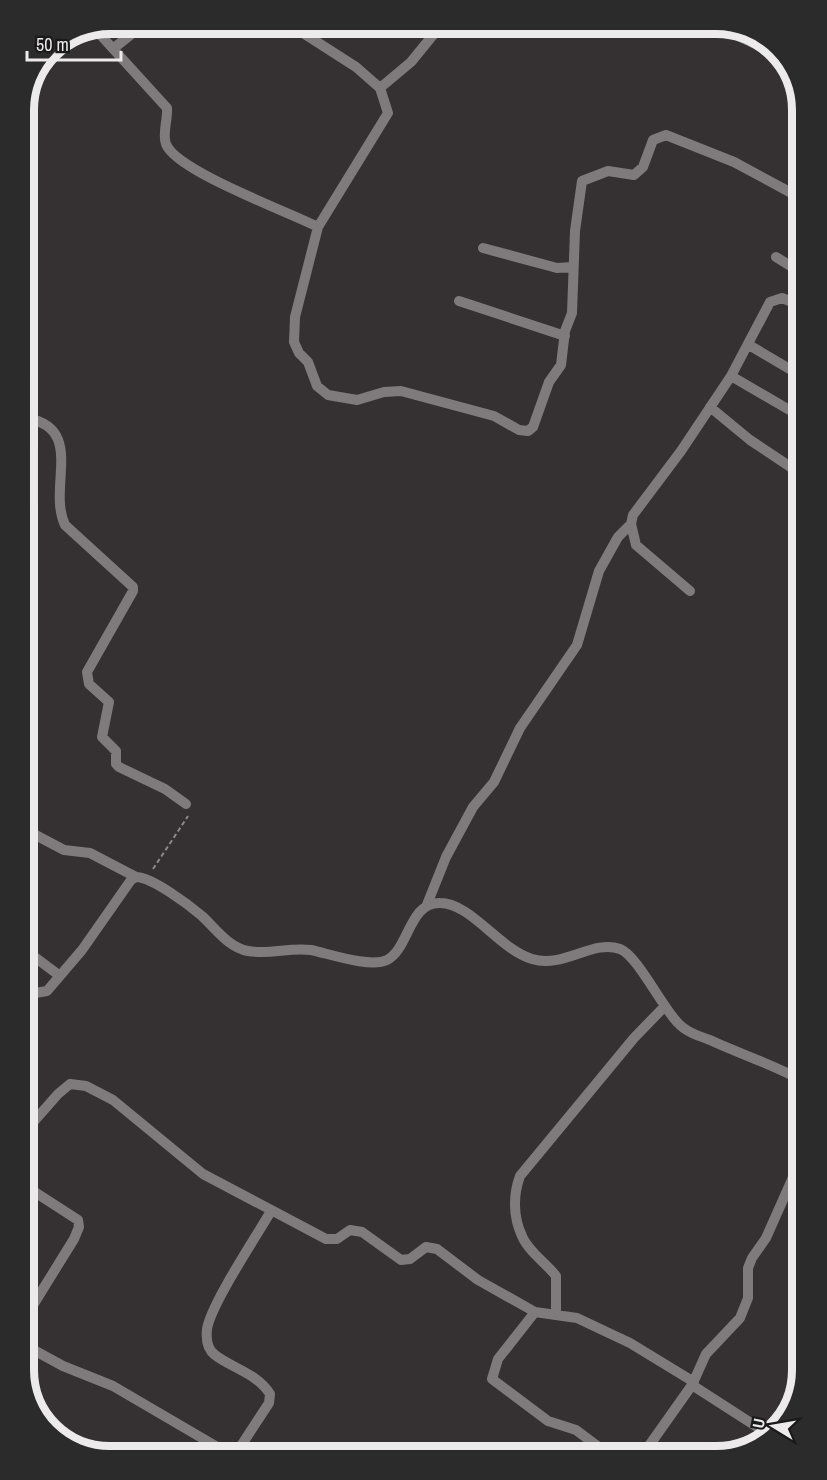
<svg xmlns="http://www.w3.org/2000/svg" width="827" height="1480" font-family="'Archivo Narrow',sans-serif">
<rect width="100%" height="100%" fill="#353132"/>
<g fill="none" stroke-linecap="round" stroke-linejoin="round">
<path stroke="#8e8a8b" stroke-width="2" stroke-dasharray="4.5 3" stroke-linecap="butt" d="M153,869l35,-53"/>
<path stroke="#7f7b7c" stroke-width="10" d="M289,24l67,43 24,21
M442,24l-31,38 -31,26 8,25 -70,114 -23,90 -1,25 5,11 9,9 9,24 11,9 29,5 27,-8 17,-1 93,25 25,14 9,1 5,-4 16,-45 12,-17 4,-34 7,-18 3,-82 7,-50 26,-10 26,4 9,-8 10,-27 13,-5 68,27 63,34
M712,24l65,30
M96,30l71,78c1,11 -5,26 -1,36 10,27 123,68 152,83
M114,48l30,-24
M483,248l74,20 15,-1
M776,257l21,13
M459,301l106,35
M749,345l49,29
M731,376l67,39
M710,407l40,33 48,32
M26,418c60,10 21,69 39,107l68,62v4l-46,81 2,12 20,18 -7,35 14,14v13l3,3 46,22 21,15
M690,591l-54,-46 -5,-21 2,-9 48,-64 50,-75 39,-74 12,-4 15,6
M28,831l36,19 26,3 46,24
M426,907l20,-50 27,-50 21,-25 26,-54 57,-83 22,-74 19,-34 13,-13
M28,952l32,24
M29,994l18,-3 35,-41 49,-70 5,-3c16,0 53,28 66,39 14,13 26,31 46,35 21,4 42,-4 63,-1 19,4 59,18 76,10 22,-11 22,-58 53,-57 31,0 59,46 92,56 31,10 61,-20 88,-10 17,6 42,58 58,74 8,9 21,13 32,17 30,14 62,24 91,40
M29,1127l29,-33 12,-10 16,2 27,14 90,74 123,65h11l13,-9 12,2 39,28 9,-1 16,-12 11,2 41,31 57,32 42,6 53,25 64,39
M30,1189l48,31 1,7 -5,12 -44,71
M535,1312l-37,47 -6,20 56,42 28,9 28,21
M556,1314v-38c-10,-13 -28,-25 -34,-40 -9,-19 -9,-41 -2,-60l114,-138 30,-31
M30,1348l33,18 50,20 118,69
M692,1385l76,49
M646,1450l46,-65 14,-31 34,-36 8,-20v-30l4,-10 14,-20 36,-81
M235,1455l34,-52 1,-9c-12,-20 -38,-26 -55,-39 -8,-6 -9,-17 -8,-26 4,-25 49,-92 64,-118"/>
</g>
<path d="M0 0H827V1480H0ZM110 34H716A76 76 0 0 1 792 110V1370A76 76 0 0 1 716 1446H110A76 76 0 0 1 34 1370V110A76 76 0 0 1 110 34Z" fill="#2c2b2b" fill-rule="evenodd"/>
<path fill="none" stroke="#edeaeb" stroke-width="8" d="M110 34H716A76 76 0 0 1 792 110V1370A76 76 0 0 1 716 1446H110A76 76 0 0 1 34 1370V110A76 76 0 0 1 110 34Z"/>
<g transform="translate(773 1426) rotate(281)" stroke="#1b1a1a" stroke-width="4.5" paint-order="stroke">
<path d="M0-4.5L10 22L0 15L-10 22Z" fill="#edeaeb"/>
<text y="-9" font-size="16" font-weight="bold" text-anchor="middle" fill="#edeaeb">U</text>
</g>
<path d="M27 51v9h94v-9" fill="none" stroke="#edeaeb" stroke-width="3"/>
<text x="36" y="51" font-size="18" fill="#edeaeb" stroke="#1b1a1a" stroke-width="4.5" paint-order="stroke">50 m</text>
</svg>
